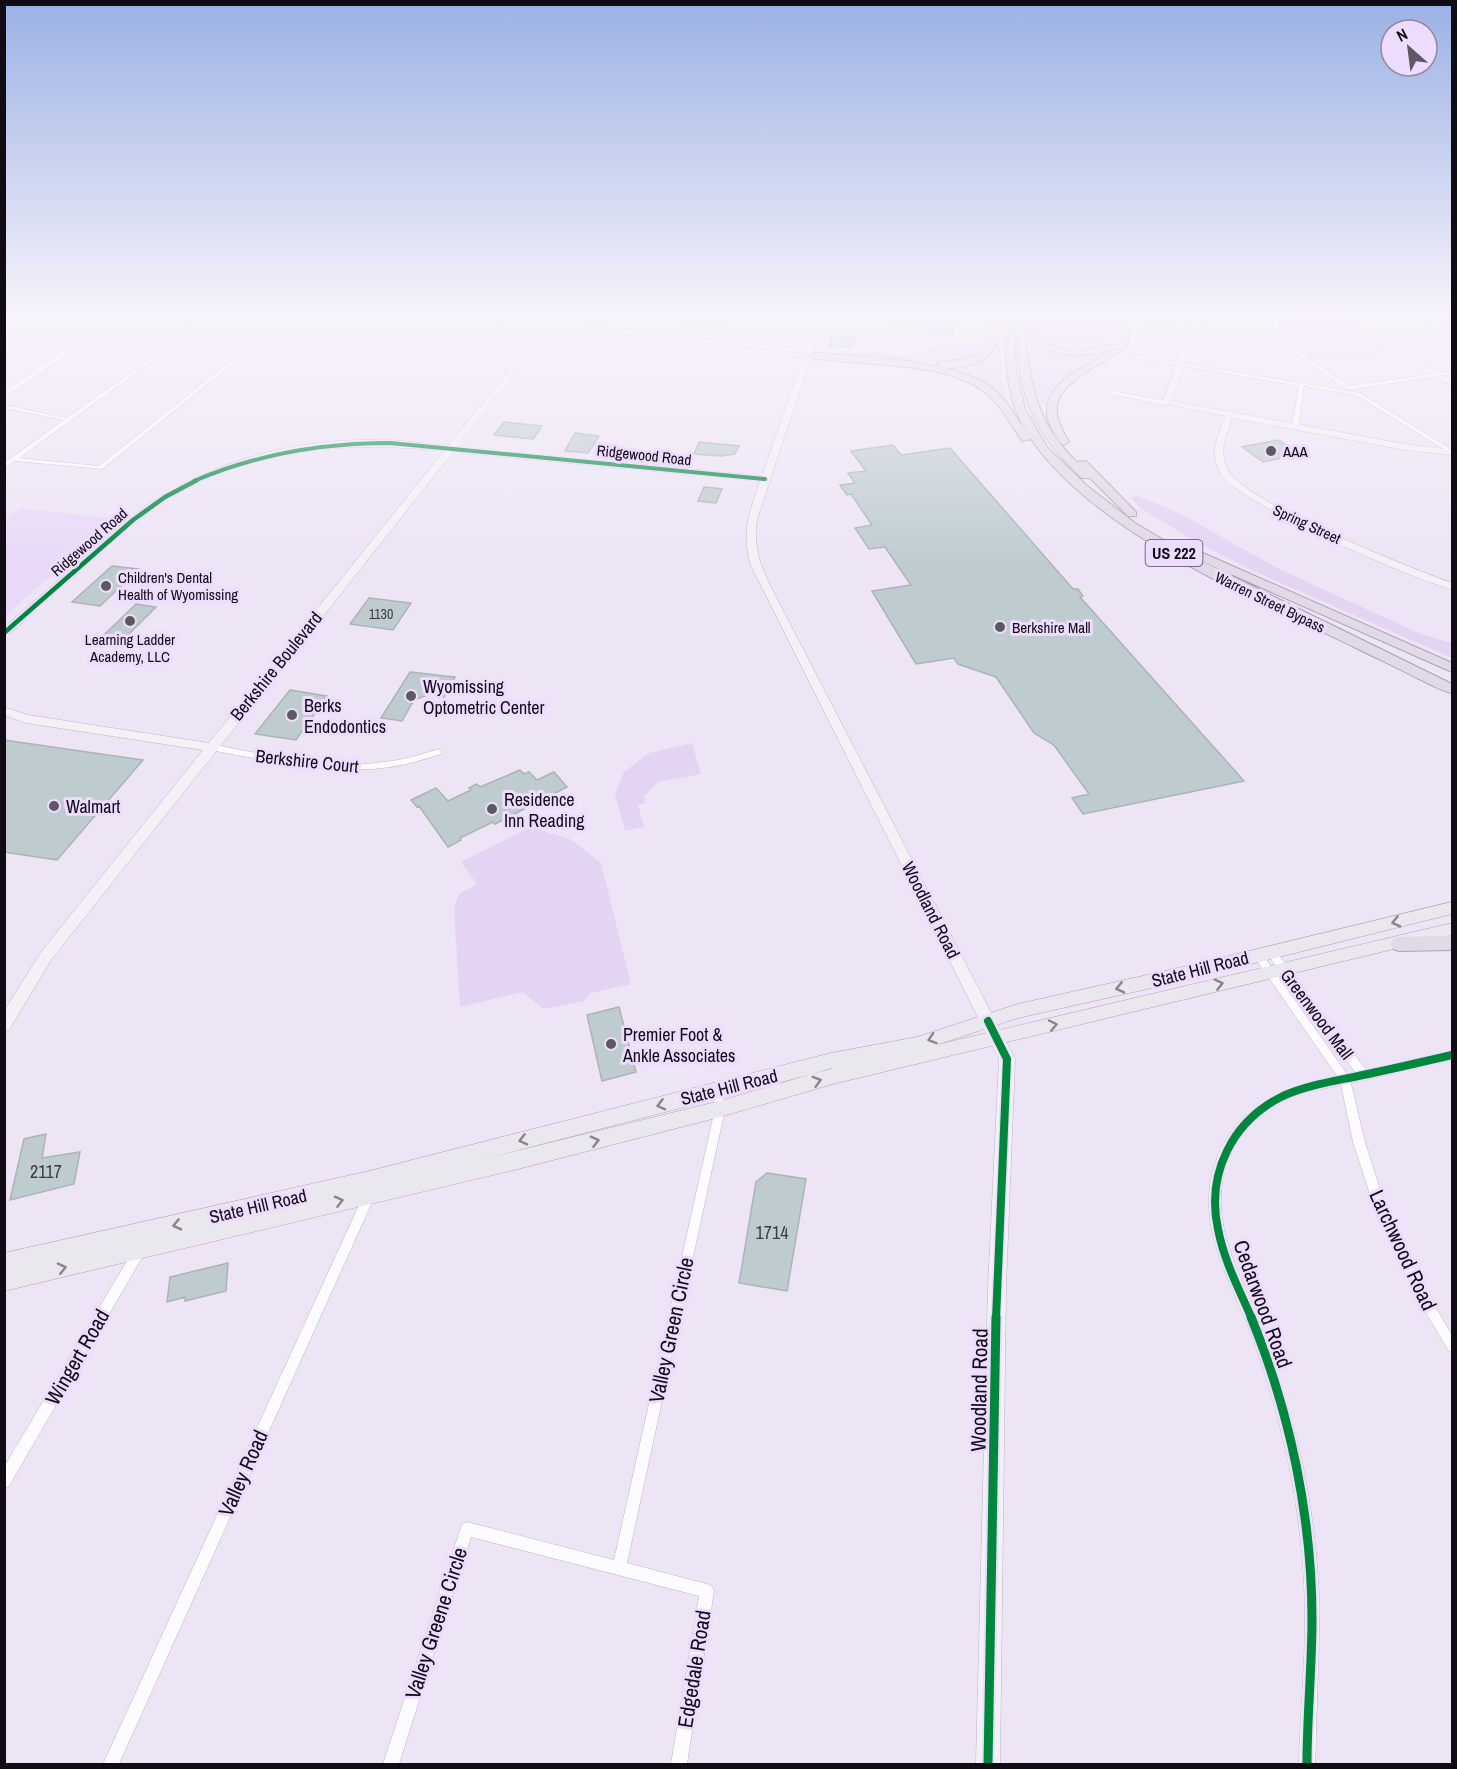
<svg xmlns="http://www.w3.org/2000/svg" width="1457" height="1769" font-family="'Archivo Narrow',sans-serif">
<rect width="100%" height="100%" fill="#ede4f6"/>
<path fill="#e9d9f7" d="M1284,315l71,1 13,21 21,16 -75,8 -30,-28z
M21,508l94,11 -110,97v-96z"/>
<path fill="#e5d3f4" d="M1035,315h76l3,15 -2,12c-16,10 -64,11 -75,-8 -2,-5 -1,-13 -2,-19z
M1000,324l1,55 12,37c-26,-33 -33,-39 -74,-48l13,-1 38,-13 6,-11z
M1030,336c23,20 50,7 72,22 -19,11 -50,22 -54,47h-6c-12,-22 -12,-44 -12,-69z
M963,338l20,3c-12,34 -93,16 -121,13l1,-3c18,2 39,7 57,2 13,-4 32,-14 43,-15z
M1136,495l41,17 102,57 144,66 29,8v15l-194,-85 -62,-31 -57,-35 -7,-9z
M692,743l9,31 -42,8 -15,14 1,7 -7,2 6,22 -19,4 -10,-37 9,-22 25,-19z
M530,827l40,12 31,24 30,121 -40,9 -7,8 -41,8 -20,-17 -63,15 -6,-98 5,-15 18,-10 -16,-22z"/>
<path fill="#beccd0" stroke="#aeb2b8" stroke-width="1.5" d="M691,315h38l-10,15 -36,-4z
M895,315l60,1 -2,17 -61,-4z
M832,337l23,1 -3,9 -23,-1z
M504,422l38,4 -9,13 -39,-4z
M575,433l24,3 -11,17 -23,-2z
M1278,440l22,14 -37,8 -21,-15z
M699,442l40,4 -4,8 -14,2 -27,-2z
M893,445l8,10 49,-7 123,141h5l5,7 -3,1 164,184 -161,33 -11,-16 17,-4 -35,-49 -20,-12 -38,-56 -38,-13 -4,-6 -38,6 -44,-73 39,-6 -26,-38 -16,2 -14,-21 17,-3 -21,-31 -4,1 -7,-10 15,-2 -7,-10 18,-2 -15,-20z
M704,487l18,2 -6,14 -18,-2z
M112,566l27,3 -39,37 -28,-4z
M369,598l42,5 -18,27 -43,-6z
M136,604l20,3 -31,31 -21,-3z
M410,672l45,5 -11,20 -14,-3 -16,6 -12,21 -21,-3z
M290,690l37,6 -31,44 -41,-6z
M4,740l139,20 -86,100 -53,-8z
M520,770l4,4 5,-2 8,8 17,-8 13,15 -72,37 -2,-2 -33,16 1,2 -13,7 -29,-41 -2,1 -6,-7 25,-12 12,13 23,-11 -2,-2 8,-4 3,3z
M619,1007l17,65 -34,9 -15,-66z
M46,1134l-4,24 38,-6 -6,32 -64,16 14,-61z
M767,1173l39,6 -19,112 -48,-8 17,-101z
M228,1263l-2,28 -41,10v-4l-18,5 3,-25z"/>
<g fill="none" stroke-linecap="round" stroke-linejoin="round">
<defs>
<path id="street" d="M37,315h5l-17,11 -21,6v-3l17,-5z
M211,315h5l-197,143 80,8 189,-151h5l-191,154 -87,-8 -11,7v-5l60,-43 -60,-12v-3l63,13 134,-96c-22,-2 -47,-6 -69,-1 -49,13 -84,52 -128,75v-4c39,-26 90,-69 136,-75 22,-2 43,1 65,3z
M1273,315h4l2,18 13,14 57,39 103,-15v3l-104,16 -59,-41 -143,-24 2,-1 138,22 -11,-13z
M1362,315h12l78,10v2l-88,-11z
M1133,355l227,38 92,57v4l-96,-59 -52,-9 -6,41 -3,2 -3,-2 7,-41 -168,-29v-2z
M1112,391l54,10 3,2 -3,2 -56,-11 -1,-1z
M211,744c56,11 116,26 173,18 19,-2 36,-7 54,-13l4,3 -1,2c-19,6 -38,12 -59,14 -42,5 -86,-3 -128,-10 -15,-3 -31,-5 -46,-9l-1,-2 1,-2z
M1271,948l3,1 92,121 86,-19v9l-101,23 14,59 22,69 39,80 26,44v17l-4,-2 -30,-51 -42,-86 -23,-71 -12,-57c-13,3 -27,5 -40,9 -37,12 -70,42 -78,82 -11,57 21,104 40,155 15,41 28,83 38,126 10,46 16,93 18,140 1,34 -1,69 -2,104 -1,21 -1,42 -2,63h-16c1,-49 6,-97 6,-145 0,-94 -19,-188 -51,-277 -19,-54 -56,-108 -42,-168 11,-46 46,-76 89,-89 12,-4 24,-6 36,-9l-82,-118 -2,-3 2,-3 3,-1 3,1 86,122 8,-2 -87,-117 -2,-3 2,-3z
M718,1085l4,2 3,22 -98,454 80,21 5,2 2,5 -27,173h-16l28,-168 -228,-59 -72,227h-16l79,-240 5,-2 147,38 101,-451 -2,-19 1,-3z
M369,1190l4,2 2,4 -2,4 -254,564h-16l262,-572z
M140,1244l4,2 2,4 -2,4 -135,232 -5,2v-21l132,-221z"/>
<path id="secondary" d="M456,315h22l70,7 6,-7h6l-6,8 252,26c6,-15 12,-34 30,-34l-15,13 -8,23 -56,168c-4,26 3,47 15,70l243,470 -9,228 -6,477h-24l12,-477 11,-228 -248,-493c-10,-33 -2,-53 9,-85l-307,-29 -402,508 -42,70 -5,1v-20l37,-59 162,-202 -177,-27 -22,-8v-8l24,8 181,28 235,-292c-101,-10 -201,-4 -288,56 -20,13 -38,30 -56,46 -22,20 -45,40 -68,60 -8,7 -17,19 -28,23v-9l136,-117c71,-51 162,-73 248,-70 20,1 40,4 60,6l97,-120 -86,-9zM551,327l254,26 -43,123 -306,-29z
M1195,315h6v5l-30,81 234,43 47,6v5l-47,-5 -173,-32c-6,21 -14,31 -4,52 15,32 185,99 224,113v6c-36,-8 -217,-87 -232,-116 -11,-22 -2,-35 5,-57l-63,-13z
M1365,315h6c17,34 50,47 81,65v5c-8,-2 -17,-8 -25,-13 -26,-14 -50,-29 -62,-57z"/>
<path id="primary" d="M1452,902v12l-265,66 -169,38 -82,27 516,-122v12l-619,149 -113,33 -202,52 -514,122v-38l365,-82 462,-118 86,-16 101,-33 169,-38zM832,1068l-112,33 -236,58 347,-90z"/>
<path id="highway" d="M995,315h8c-3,11 -3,23 -9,33 -10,18 -39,22 -57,19v-4c47,-8 44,1 58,-48z
M1005,315h8l3,55 9,39 22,38 39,38 49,38 54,32 263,129v9c-11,-2 -22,-9 -33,-14 -21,-11 -43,-21 -65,-32 -101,-49 -265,-116 -327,-214 -22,-35 -22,-78 -22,-118z
M1016,315h14c2,7 3,16 9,22 13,14 40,14 58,11 8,-2 15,-5 22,-3l2,-7 -4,-23h8l4,23 -3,10c-19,13 -68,34 -69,59 -1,13 6,24 12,35l-5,3c-7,-3 -9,-11 -13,-18 -20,-41 37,-60 62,-78 -27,10 -76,10 -88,-22 3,52 12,98 52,135l9,-1 50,51v4h-8l-38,-38h-8c-56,-52 -64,-89 -66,-163z
M808,352c49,5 144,6 184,36 16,13 27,34 39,51l-9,2c-11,-16 -21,-36 -36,-48 -42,-34 -130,-26 -181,-36l-1,-2z
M1203,553l249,110v9l-253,-112 -2,-3z
M1452,936v14l-53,1 -6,-2 -3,-5 3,-5 6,-2z"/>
</defs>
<use href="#street" stroke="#bdb6c4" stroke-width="1"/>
<use href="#secondary" stroke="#bdb6c4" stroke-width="1"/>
<use href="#primary" stroke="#aba1b4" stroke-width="1"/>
<use href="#highway" stroke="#aba1b4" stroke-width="2"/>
<use href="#street" fill="#fcfbfe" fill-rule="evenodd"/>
<use href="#secondary" fill="#f4f1f6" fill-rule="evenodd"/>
<use href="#primary" fill="#ebe7ef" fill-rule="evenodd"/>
<use href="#highway" fill="#e0d9e6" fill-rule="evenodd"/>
<defs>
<path id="cycleway-far3" d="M194,481c63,-27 127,-38 196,-38l375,36"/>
<path id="cycleway-far2" d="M4,633l129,-113 32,-23 32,-17"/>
<path id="cycleway-far1" d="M988,1021l19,38 -11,260
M1252,1319c-13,-30 -28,-58 -34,-90 -12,-55 14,-108 65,-133 24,-11 53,-15 80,-21 29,-6 59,-13 89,-20"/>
<path id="cycleway" d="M1251,1317c39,95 61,200 61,302 0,48 -5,97 -5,145
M988,1764l8,-447"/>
</defs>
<use href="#cycleway-far3" stroke="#eedcfe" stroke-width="6"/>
<use href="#cycleway-far2" stroke="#eedcfe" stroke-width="8"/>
<use href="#cycleway-far1" stroke="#eedcfe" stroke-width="11"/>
<use href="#cycleway" stroke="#eedcfe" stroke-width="13"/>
<use href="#cycleway-far3" stroke="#00873e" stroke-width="4"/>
<use href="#cycleway-far2" stroke="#00873e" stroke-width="4.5"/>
<use href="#cycleway-far1" stroke="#00873e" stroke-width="8"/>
<use href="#cycleway" stroke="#00873e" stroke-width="9"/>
</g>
<defs><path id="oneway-chevron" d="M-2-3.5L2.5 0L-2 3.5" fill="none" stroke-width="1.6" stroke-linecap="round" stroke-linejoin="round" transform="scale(1.5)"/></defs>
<g stroke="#89848d">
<use href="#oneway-chevron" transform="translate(1396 922) rotate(167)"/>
<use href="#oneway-chevron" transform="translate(1219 984) rotate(-14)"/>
<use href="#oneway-chevron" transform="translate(1120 988) rotate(167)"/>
<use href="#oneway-chevron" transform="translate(1053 1025) rotate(-12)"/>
<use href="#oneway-chevron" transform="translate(932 1039) rotate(162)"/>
<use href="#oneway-chevron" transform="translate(817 1081) rotate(-16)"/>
<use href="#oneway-chevron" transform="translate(661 1105) rotate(166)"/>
<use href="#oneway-chevron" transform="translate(523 1140) rotate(166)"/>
<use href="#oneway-chevron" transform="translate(595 1141) rotate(-14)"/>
<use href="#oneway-chevron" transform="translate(339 1201) rotate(-14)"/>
<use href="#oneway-chevron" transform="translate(177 1225) rotate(167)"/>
<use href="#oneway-chevron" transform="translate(62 1268) rotate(-13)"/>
</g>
<linearGradient id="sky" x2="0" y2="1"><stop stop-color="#9bb1e4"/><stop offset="0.56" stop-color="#f7f3fb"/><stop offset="1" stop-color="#f7f3fb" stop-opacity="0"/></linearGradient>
<rect width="1457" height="563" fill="url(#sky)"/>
<g fill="#5e5764" stroke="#eedcfe" stroke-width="2">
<circle cx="1271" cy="451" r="6"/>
<circle cx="106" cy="586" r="6"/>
<circle cx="130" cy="621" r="6"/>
<circle cx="1000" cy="627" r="6"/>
<circle cx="411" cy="696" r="6"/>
<circle cx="292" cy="715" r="6"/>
<circle cx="54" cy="806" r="6"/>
<circle cx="492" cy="809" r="6"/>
<circle cx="611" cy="1044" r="6"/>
</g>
<g text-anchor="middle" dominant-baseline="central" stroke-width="6" stroke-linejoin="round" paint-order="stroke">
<g font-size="14" fill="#3c3b44">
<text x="381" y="614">1130</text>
</g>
<g font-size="15" fill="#110b16" stroke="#eedcfe" text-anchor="start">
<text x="1283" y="451">AAA</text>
<text x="118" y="577">Children's Dental<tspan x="118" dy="17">Health of Wyomissing</tspan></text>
<text x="1012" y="627">Berkshire Mall</text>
<text x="130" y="639" text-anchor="middle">Learning Ladder<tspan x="130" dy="17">Academy, LLC</tspan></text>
</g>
<g font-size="15" fill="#110b16" stroke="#eedcfe">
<text transform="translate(644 455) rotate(6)">Ridgewood Road</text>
<text transform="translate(1307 524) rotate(25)">Spring Street</text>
<text transform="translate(89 542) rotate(-41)">Ridgewood Road</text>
<text transform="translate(1270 602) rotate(26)">Warren Street Bypass</text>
</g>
<rect fill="#eedcfe" stroke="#534a5c" stroke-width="1.5" x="1145.5" y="540" width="57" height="26" rx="4.5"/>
<g font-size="16" font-weight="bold" fill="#110b16">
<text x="1174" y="553">US 222</text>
</g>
<g font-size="18" fill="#110b16" stroke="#eedcfe">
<text transform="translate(276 666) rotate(-51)">Berkshire Boulevard</text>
<text transform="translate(307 761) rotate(6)">Berkshire Court</text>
<text transform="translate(931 910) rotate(63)">Woodland Road</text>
<text transform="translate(1200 969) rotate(-14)">State Hill Road</text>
<text transform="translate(1317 1014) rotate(53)">Greenwood Mall</text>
<text transform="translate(729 1087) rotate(-14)">State Hill Road</text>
<text transform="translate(258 1206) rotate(-13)">State Hill Road</text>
</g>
<g font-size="18" fill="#110b16" stroke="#eedcfe" text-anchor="start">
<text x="423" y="686">Wyomissing<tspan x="423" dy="21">Optometric Center</tspan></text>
<text x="304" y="705">Berks<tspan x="304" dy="21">Endodontics</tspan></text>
<text x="504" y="799">Residence<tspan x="504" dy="21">Inn Reading</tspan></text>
<text x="66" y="806">Walmart</text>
<text x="623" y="1034">Premier Foot &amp;<tspan x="623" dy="21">Ankle Associates</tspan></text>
</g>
<g font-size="18" fill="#3c3b44">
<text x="46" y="1171">2117</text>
<text x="772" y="1232">1714</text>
</g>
<g font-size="21" fill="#110b16" stroke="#eedcfe">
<text transform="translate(1403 1250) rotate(65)">Larchwood Road</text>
<text transform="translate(1263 1304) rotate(70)">Cedarwood Road</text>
<text transform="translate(671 1330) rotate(-78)">Valley Green Circle</text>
<text transform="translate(77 1357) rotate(-60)">Wingert Road</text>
<text transform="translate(979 1390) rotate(-89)">Woodland Road</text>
<text transform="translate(243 1473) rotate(-66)">Valley Road</text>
<text transform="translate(436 1623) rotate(-72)">Valley Greene Circle</text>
<text transform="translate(694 1669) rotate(-81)">Edgedale Road</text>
</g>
</g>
<rect width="1457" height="1769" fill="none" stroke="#110b16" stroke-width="12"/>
<g transform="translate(1409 48) rotate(332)"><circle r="28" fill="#eedcfe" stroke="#9688a1" stroke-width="1.5"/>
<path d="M0-4.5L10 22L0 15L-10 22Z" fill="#5e5764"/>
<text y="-9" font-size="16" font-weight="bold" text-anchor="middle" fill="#110b16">N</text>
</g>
</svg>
